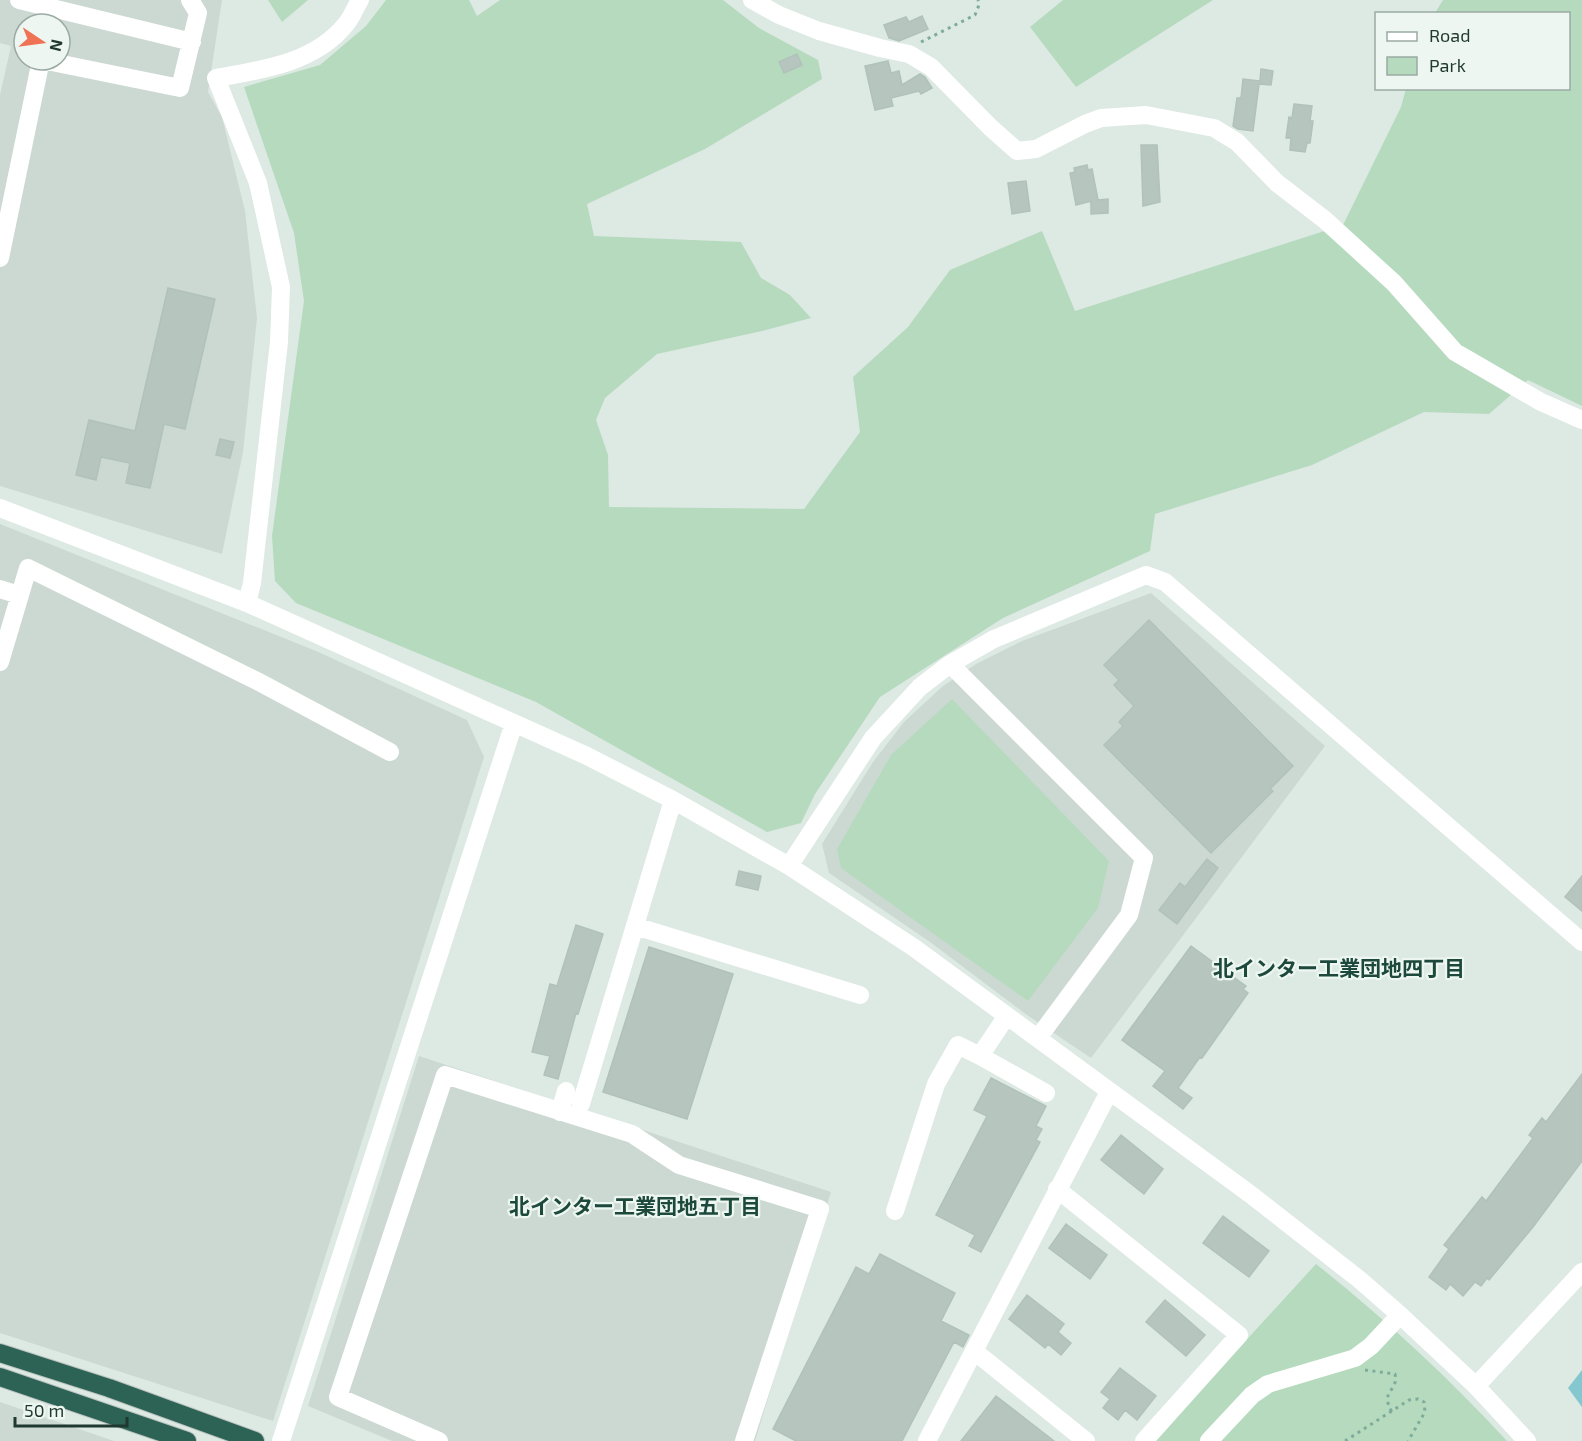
<svg xmlns="http://www.w3.org/2000/svg" width="1582" height="1441" font-family="'Exo 2','Noto Sans JP',sans-serif">
<rect width="100%" height="100%" fill="#dde9e3"/>
<path fill="#ccd9d2" fill-rule="evenodd" d="M0,0h222l-14,92 14,25 23,94 12,107 -14,134 -21,102 -222,-68v-391l11,-49 -11,-3zM24,24h36v36h-36z
M0,524l316,127 151,69 17,37 -211,664 -273,-88z
M1151,593l174,153 -234,312 -64,-43 -97,-73 -101,-69 -7,-29 51,-82 31,-40 39,-36 33,-22 46,-23z
M419,1056l412,136 -76,249h-363l-84,-35z
M0,1402l114,39h-114z"/>
<path fill="#b6dabe" d="M268,0h40l-26,22z
M386,0h83l8,16 23,-16h223l36,28 59,32 4,19 -117,70 -118,55 7,32 147,6 20,36 29,17 21,23 -49,13 -105,23 -52,44 -9,22 12,35 1,52 195,2 56,-77 -7,-55 55,-50 42,-57 92,-39 33,80 268,-86 58,-118 5,-18 162,-1v-74l-133,-1 8,-13h139v406l-54,-26 -39,34 -65,-2 -112,53 -157,49 -5,37 -147,67 -123,79 -65,97 -14,29 -34,9 -231,-130 -240,-99 -21,-22 -3,-45 32,-235 -10,-68 -50,-146 76,-22 46,-39z
M1063,0h150l-137,87 -46,-60z
M952,699l157,162 -11,47 -70,93 -187,-133 -4,-19 54,-94z
M1316,1264c68,54 132,113 191,177h-353z"/>
<path fill="#85c7ce" d="M1582,1370v37l-14,-19z"/>
<path fill="#b6c6bf" stroke="#b0c2ba" stroke-width="1.5" d="M922,16l6,13 -29,12 -10,-3 -5,-13 22,-8 3,5z
M797,54l5,11 -18,8 -5,-11z
M888,61l3,12 8,-2 3,14 18,-11 5,3 7,11 -11,6 -2,-3 -28,7 2,8 -18,4 -10,-44z
M1261,69l12,2 -2,14 -12,-1 -6,47 -15,-2 -5,-3 4,-28h4l2,-19 17,2z
M1294,104l18,2 -2,15h3l-3,22h-3l-2,9 -15,-2 1,-12h-5l3,-21 3,1z
M1141,145h16l3,57 -17,4z
M1087,165l1,5 4,-1 6,31 10,-1v14l-17,1v-13l-15,4 -6,-32 5,-1 -1,-4z
M1026,181l4,30 -18,3 -4,-31z
M168,288l47,11 -30,130 -21,-5 -14,64 -24,-5 4,-20 -29,-6 -5,23 -20,-5 13,-55 46,11z
M220,439l14,3 -4,16 -14,-3z
M1149,620l144,146 -23,23 3,2 -62,62 -107,-108 19,-19 -4,-4 15,-16 -20,-21 5,-5 -15,-15z
M1207,859l11,9 -41,56 -18,-14 21,-27 5,4z
M739,871l22,5 -3,14 -22,-5z
M1582,876v35l-17,-14z
M576,925l27,9 -25,80 -2,-1 -18,66 -14,-4 6,-19 -18,-4 18,-68 7,2z
M1191,946l55,40 -3,3 5,4 -46,65 -2,-1 -22,31 14,10 -9,11 -30,-23 12,-15 -43,-31z
M649,947l84,27 -46,145 -84,-27z
M1582,1074v87l-49,66 -44,53 -2,-2 -6,8 -6,-4 -12,14 -13,-12 -4,6 -17,-13 20,-28 -5,-4 38,-48 4,4 47,-63 -4,-3 13,-17 4,4z
M991,1078l55,28 -10,20 6,3 -6,11 4,2 -59,110 -12,-6 6,-11 -39,-20 51,-99 -13,-6z
M1121,1135l42,34 -19,25 -43,-34z
M1223,1216l46,35 -20,26 -46,-34z
M1066,1224l41,31 -17,24 -41,-31z
M880,1254l75,39 -14,28 28,14 -6,12 -9,-5 -52,99h-106l-23,-12 83,-162 13,7z
M1027,1295l37,29 -6,8 13,11 -10,12 -13,-11 -3,4 -36,-29z
M1165,1300l40,35 -19,21 -40,-34z
M1120,1368l36,28 -19,24 -12,-10 -7,10 -15,-12 7,-9 -9,-7z
M996,1396l40,31 18,14h-93z"/>
<g fill="none" stroke-linecap="round" stroke-linejoin="round">
<defs>
<path id="highway" d="M0,1353l109,35 146,53
M0,1377l187,64"/>
</defs>
<use href="#highway" stroke="#bcc3c1" stroke-width="20"/>
<path stroke="#7eac9b" stroke-width="3" stroke-dasharray="3 4.5" stroke-linecap="butt" d="M921,42l54,-27 4,-10 -1,-5
M1365,1370l30,4c4,18 -16,16 -3,38
M1345,1441l64,-41 9,-1 6,3 1,10 -17,29"/>
<path stroke="#fff" stroke-width="18" d="M19,0l173,42
M752,0l27,15 40,16 61,17 29,6 22,13 60,61 26,23 19,-2 49,-25 16,-6 45,-3 68,13 23,14 40,41 48,37 69,63 61,69 86,50 41,18
M42,60l138,28 18,-75 -8,-13
M0,258l41,-198
M0,508l247,95 340,153 86,44 116,66 124,81 337,247 110,86 40,35 76,71 51,55
M0,589l19,6
M247,603l5,-20 27,-241 2,-55 -23,-104 -42,-105c46,-8 99,-15 130,-54 6,-7 9,-16 14,-24
M0,662l28,-94 229,113 133,71
M950,664l194,194 -15,57 -91,123
M789,866l84,-128 47,-51 30,-23 44,-25 152,-64 19,7 417,360
M635,926l225,69
M980,1056l66,37
M581,1104l92,-304
M560,1112l6,-21
M1057,1189l182,146 -95,106
M895,1211l41,-127 22,-39 22,11 26,-39
M974,1351l112,90
M1476,1386l106,-114
M281,1441l233,-718
M439,1441l-101,-44 107,-322 187,59 47,31 141,44 -76,232
M927,1441l182,-349
M1209,1441l43,-46 16,-11 87,-26 16,-12 29,-31"/>
<use href="#highway" stroke="#2c6355" stroke-width="18"/>
</g>
<g text-anchor="middle" dominant-baseline="central" stroke-width="4.5" stroke-linejoin="round" paint-order="stroke">
<g font-size="21" font-weight="bold" fill="#1c493c" stroke="#edf6f1">
<text x="1339" y="967">北インター工業団地四丁目</text>
<text x="635" y="1205">北インター工業団地五丁目</text>
</g>
</g>
<rect x="1375" y="12" width="195" height="78" fill="#edf6f1" stroke="#9baaa4" stroke-width="1.5"/>
<rect x="1387" y="32" width="30" height="9" fill="#ffffff" stroke="#9baaa4" stroke-width="1.5"/>
<text x="1429" y="42" font-size="18" fill="#1f3830">Road</text>
<rect x="1387" y="57" width="30" height="18" fill="#b6dabe" stroke="#9baaa4" stroke-width="1.5"/>
<text x="1429" y="72" font-size="18" fill="#1f3830">Park</text>
<g transform="translate(42 42) rotate(103)"><circle r="28" fill="#edf6f1" stroke="#9baaa4" stroke-width="1.5"/>
<path d="M0-4.5L10 22L0 15L-10 22Z" fill="#ef7255"/>
<text y="-9" font-size="16" font-weight="bold" text-anchor="middle" fill="#1f3830">N</text>
</g>
<path d="M15 1417v9h112v-9" fill="none" stroke="#1f3830" stroke-width="3"/>
<text x="24" y="1417" font-size="18" fill="#1f3830" stroke="#edf6f1" stroke-width="4.5" paint-order="stroke">50 m</text>
</svg>
